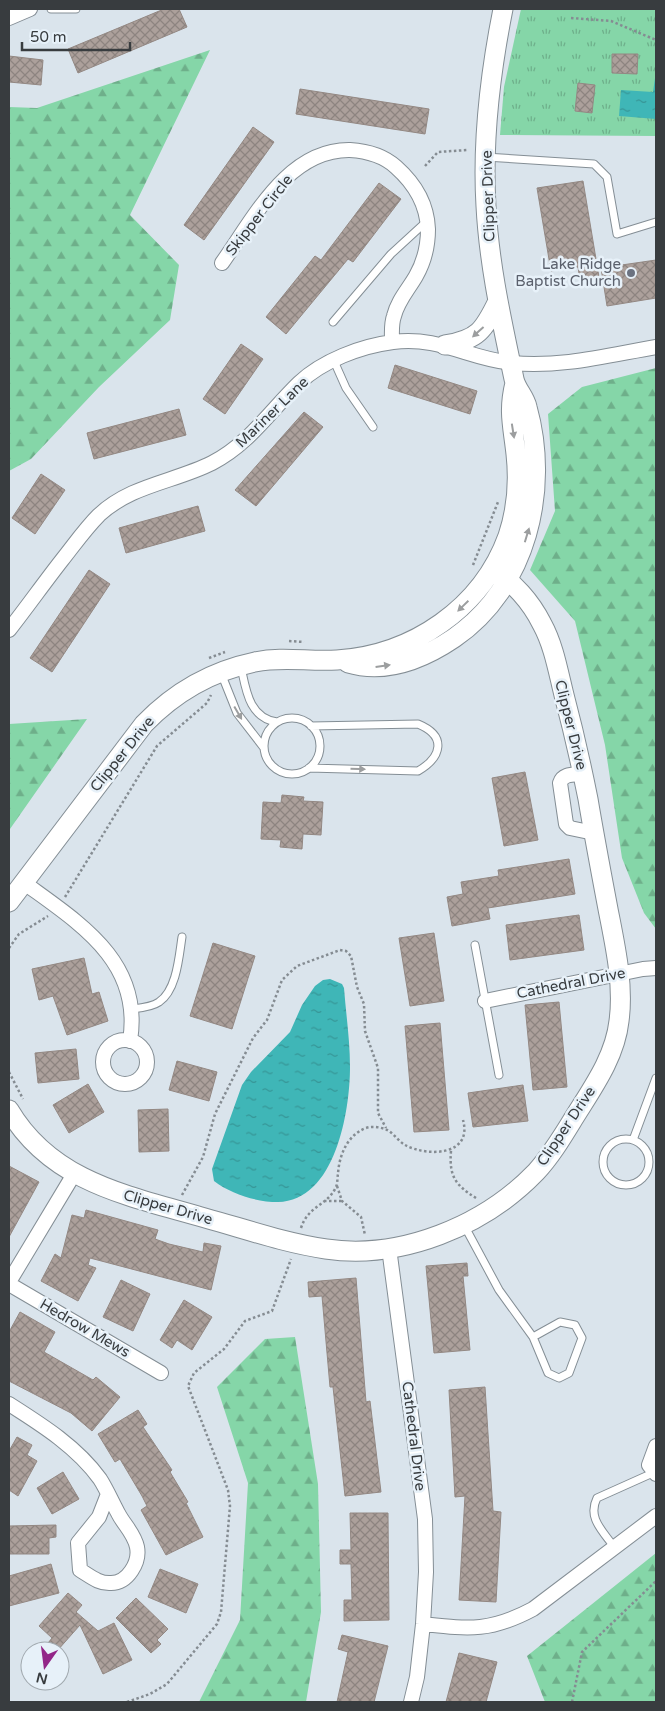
<svg xmlns="http://www.w3.org/2000/svg" width="665" height="1711" font-family="'Varela Round',sans-serif">
<defs>
<pattern id="grass-tufts" width="24" height="20" patternUnits="userSpaceOnUse" patternTransform="scale(1.25)"><rect width="24" height="20" fill="#85d6a8"/><path d="M3 7l-1-3M5 7V3M7 7l1-3M15 17l-1-3M17 17v-4M19 17l1-3" fill="none" stroke="#6eaf8a"/></pattern>
<pattern id="forest-firs" width="22" height="20" patternUnits="userSpaceOnUse" patternTransform="scale(1.25)"><rect width="22" height="20" fill="#85d6a8"/><path d="M5 1l3.5 6h-7zM16 11l3.5 6h-7z" fill="#6eaf8a"/></pattern>
<pattern id="water-ripples" width="26" height="14" patternUnits="userSpaceOnUse" patternTransform="scale(1.25)"><rect width="26" height="14" fill="#3fb6b7"/><path d="M2 4q2-2 4 0t4 0M15 11q2-2 4 0t4 0" fill="none" stroke="#369596"/></pattern>
<pattern id="building-cross-hatch" width="8" height="8" patternUnits="userSpaceOnUse" patternTransform="scale(1.25)"><rect width="8" height="8" fill="#aca09b"/><path d="M0 0l8 8M0 8l8-8" fill="none" stroke="#8d8480"/></pattern>
</defs>
<rect width="100%" height="100%" fill="#dae4ec"/>
<path fill="url(#grass-tufts)" d="M521,9h135v127l-156,-1 4,-48z"/>
<path fill="url(#forest-firs)" d="M210,50l-80,165 49,50 -9,55 -71,67 -68,72 -22,12v-364l28,1z
M656,368v561l-12,-16 -22,-55 -17,-113 -30,-124 -45,-51 25,-59 -7,-97 34,-27z
M87,719l-77,110h-1v-105z
M295,1337l23,147 3,128 -15,90h-107l41,-82 8,-137 -31,-96 48,-48z
M656,1553v149h-111l-18,-46z"/>
<path fill="url(#water-ripples)" d="M655,78l1,41 -37,-3 2,-26 32,2z
M330,979l12,5 2,4c2,26 6,53 6,79 0,45 -15,134 -72,135 -22,0 -47,-8 -64,-21l-2,-12 30,-84 9,-13 39,-40 12,-27 13,-19 8,-6z"/>
<path fill="url(#building-cross-hatch)" stroke="#938883" d="M164,9h15l8,18 -109,46 -10,-24z
M612,54h26l-1,20 -25,-1z
M9,56l34,4 -2,25 -32,-3z
M578,83l17,2 -3,28 -17,-2z
M300,89l129,20 -4,25 -129,-20z
M253,127l21,15 -70,98 -20,-15z
M583,181l16,96 -19,3 -2,-13 -27,4 -14,-83z
M379,183l22,16 -48,63 -5,-3 -62,75 -20,-17 49,-61 6,4z
M656,260v38l-49,8 -6,-38z
M241,344l22,15 -38,55 -22,-15z
M395,365l82,26 -7,23 -82,-26z
M179,409l7,26 -92,24 -7,-26z
M304,412l19,15 -67,79 -21,-16z
M41,474l24,16 -30,44 -23,-16z
M198,506l7,25 -79,22 -7,-25z
M89,570l21,14 -58,88 -22,-14z
M525,772l13,68 -34,6 -12,-68z
M282,795l22,2 -1,4 20,1 -2,33 -18,-1 -1,15 -22,-2 1,-7 -20,-1 2,-37 18,1z
M569,859l6,35 -87,14 2,11 -38,7 -5,-29 16,-3 -2,-12 38,-6 -1,-6z
M579,915l5,35 -74,10 -4,-35z
M434,933l10,68 -34,5 -11,-68z
M213,943l42,13 -23,73 -42,-13z
M84,958l8,36 7,-2 9,29 -41,14 -14,-39 -14,4 -7,-31z
M559,1002l8,85 -34,3 -8,-85z
M440,1023l9,107 -35,2 -9,-106z
M76,1049l3,30 -41,4 -3,-30z
M177,1061l40,11 -8,29 -40,-11z
M88,1084l16,28 -35,21 -16,-28z
M523,1085l5,36 -55,6 -5,-34z
M168,1109l1,42 -30,1 -1,-42z
M9,1166l30,16 -30,55z
M86,1210l72,20 -3,9 14,5 34,8 1,-9 17,3 -10,44 -121,-32 -2,7 8,3 -18,33 -37,-20 14,-27 6,4 11,-43 12,3z
M467,1263l1,13h-5l7,74 -36,3 -8,-87z
M356,1278l10,124 4,-1 11,91 -36,4 -12,-109h-3l-8,-91 -13,1 -1,-15z
M121,1280l29,14 -17,37 -30,-14z
M184,1300l28,17 -20,33 -15,-10 -5,8 -12,-8z
M20,1312l35,20 -11,20 49,28 3,-3 24,20 -28,34 -21,-18 -62,-32v-49z
M485,1387l8,124 8,1 -5,90 -37,-2 6,-104 -10,1 -6,-107z
M138,1410l9,14 -4,3 29,43 -2,2 18,30 -2,1 17,34 -37,18 -25,-45 6,-4 -5,-10 -22,-37 -5,3 -17,-28z
M17,1437l15,8 -5,10 10,6 -19,35 -9,-6v-39z
M63,1472l16,27 -27,15 -15,-26z
M350,1513h38l1,107 -45,1v-21h8l-1,-36h-11v-14h11z
M56,1525v12l-7,1v16h-39l-1,-28z
M51,1564l8,29 -50,13v-30z
M160,1569l38,15 -12,29 -38,-16z
M68,1593l14,12 -6,7 22,19 16,-8 18,37 -29,14 -23,-49 -23,26 -9,-8 4,-5 -13,-12z
M136,1598l32,31 -11,11 4,4 -10,9 -35,-35z
M342,1635l46,11 -14,56h-37l11,-50 -10,-3z
M459,1653l38,9 -11,40h-40z"/>
<g fill="none" stroke-linecap="round" stroke-linejoin="round">
<defs>
<path id="lane" d="M51,9h25
M485,157l109,7 13,13 10,57 39,-12
M333,322l58,-68 36,-33
M334,361l12,27 27,39
M241,667c5,23 8,51 36,55
M221,673l16,40 27,35
M264 746a28 28 0 1 1 56 0a28 28 0 1 1-56 0Z
M309,768l109,3c24,-14 29,-35 0,-47l-107,2
M475,945l24,130
M132,1009c9,-1 20,-2 27,-7 18,-12 20,-46 23,-65
M603 1162a23 23 0 1 1 46 0a23 23 0 1 1-46 0Z
M633,1140l23,-62
M464,1225l35,65 34,47
M560,1322l15,3 7,13 -13,35 -10,5 -11,-5 -15,-36z
M614,1547c-11,-16 -27,-29 -17,-49l58,-26"/>
<path id="street" d="M9,18l21,-9
M222,263c32,-45 66,-114 128,-113 16,1 34,6 46,17 18,16 31,37 32,62 0,16 -4,33 -12,47 -8,14 -18,24 -22,40 -3,8 -2,17 -2,26
M9,630c18,-23 35,-47 53,-70 12,-15 23,-31 37,-45 32,-30 75,-33 113,-52 36,-18 59,-53 87,-80 23,-22 62,-37 94,-41 47,-6 76,17 119,21 48,5 97,-8 144,-16
M583,774c-9,1 -20,-1 -23,9l6,41 4,4 24,5
M23,882c56,41 120,79 107,159
M485,1001l158,-32 13,-1
M103 1062a22 22 0 1 1 44 0a22 22 0 1 1-44 0Z
M389,1248l36,271 1,53 -3,52 -6,53 -6,25
M9,1282l65,-108
M9,1284l152,89
M9,1404c33,21 68,43 91,75 7,11 12,23 18,34 6,12 16,20 19,34 3,15 -9,36 -26,36 -12,1 -21,-7 -31,-13l-2,-27 21,-26 9,-23
M656,1446l-7,19 7,9
M423,1624c46,5 67,8 110,-15l123,-93"/>
<path id="secondary" d="M445,345c33,-5 39,-15 53,-44
M348,663c37,11 75,-4 106,-25 73,-50 96,-149 73,-231 -2,-10 -11,-18 -13,-28 -12,-57 -25,-114 -28,-173 -4,-67 4,-132 17,-197
M9,902l135,-178c30,-31 68,-53 111,-62 28,-6 54,0 82,-2 76,-5 145,-52 171,-124 9,-27 11,-55 8,-82 -3,-28 -8,-43 -1,-71
M9,1110c43,73 121,86 196,108 40,11 80,25 121,31 75,11 158,-23 210,-77 14,-15 25,-33 36,-51 19,-31 43,-63 47,-100 5,-37 -4,-76 -11,-112 -7,-37 -14,-74 -20,-110 -7,-35 -15,-70 -24,-104 -6,-24 -10,-49 -22,-71 -12,-24 -28,-40 -49,-56"/>
</defs>
<use href="#lane" stroke="#848e95" stroke-width="9"/>
<use href="#street" stroke="#848e95" stroke-width="16"/>
<use href="#secondary" stroke="#848e95" stroke-width="21"/>
<path stroke="#858c92" stroke-width="2.5" stroke-dasharray="2.5 2.5" stroke-linecap="butt" d="M571,18l40,3 45,19
M425,166l13,-14 29,-2
M473,565l25,-63
M289,641l15,1
M209,658l16,-6
M65,897l92,-151 50,-43 4,-8
M9,948l10,-14 29,-18
M9,1072l14,27
M451,1151c-2,25 4,34 25,47
M337,1186l5,15 19,16 4,18
M182,1195l21,-38 12,-43 38,-76 14,-18 15,-40 15,-14 43,-16 6,1 5,5 6,31 7,17 1,27 13,37v45l8,15
M324,1201h18
M301,1228c7,-22 25,-22 34,-39 3,-5 2,-10 3,-15 1,-18 9,-39 28,-46 6,-2 13,-1 19,1 8,3 13,12 20,16 22,12 68,11 58,-25
M127,1702l23,-8 17,-10 50,-60 4,-12 9,-106 -2,-16 -40,-104 6,-13 30,-24 21,-28 27,-10 19,-52
M572,1702l10,-50 74,-71"/>
<use href="#lane" stroke="#fff" stroke-width="7"/>
<use href="#street" stroke="#fff" stroke-width="14"/>
<use href="#secondary" stroke="#fff" stroke-width="19"/>
</g>
<defs><path id="oneway-solid" d="M-6-.8H1V-3.2L6.5 0L1 3.2V.8H-6Z" transform="scale(1.25)"/></defs>
<g fill="#9c9e9f">
<use href="#oneway-solid" transform="translate(478 332) rotate(138)"/>
<use href="#oneway-solid" transform="translate(513 431) rotate(81)"/>
<use href="#oneway-solid" transform="translate(527 535) rotate(-73)"/>
<use href="#oneway-solid" transform="translate(463 606) rotate(136)"/>
<use href="#oneway-solid" transform="translate(383 666) rotate(-8)"/>
<use href="#oneway-solid" transform="translate(238 713) rotate(60)"/>
<use href="#oneway-solid" transform="translate(358 769) rotate(2)"/>
</g>
<circle fill="#6b7280" stroke="#e7f1f9" stroke-width="2" cx="631" cy="273" r="5"/>
<g text-anchor="middle" dominant-baseline="central" stroke-width="5" stroke-linejoin="round" paint-order="stroke">
<g font-size="15" fill="#383c3f" stroke="#e7f1f9">
<text transform="translate(488 196) rotate(-92)">Clipper Drive</text>
<text transform="translate(259 215) rotate(-52)">Skipper Circle</text>
<text transform="translate(272 412) rotate(-44)">Mariner Lane</text>
<text transform="translate(571 725) rotate(76)">Clipper Drive</text>
<text transform="translate(122 754) rotate(-51)">Clipper Drive</text>
<text transform="translate(571 983) rotate(-11)">Cathedral Drive</text>
<text transform="translate(566 1126) rotate(-56)">Clipper Drive</text>
<text transform="translate(168 1207) rotate(16)">Clipper Drive</text>
<text transform="translate(85 1328) rotate(30)">Hedrow Mews</text>
<text transform="translate(414 1436) rotate(83)">Cathedral Drive</text>
</g>
<g font-size="15" fill="#5b616d" stroke="#e7f1f9" text-anchor="end">
<text x="621" y="264">Lake Ridge<tspan x="621" dy="17">Baptist Church</tspan></text>
</g>
</g>
<rect width="665" height="1711" fill="none" stroke="#383c3f" stroke-width="20"/>
<g transform="translate(45 1666) rotate(194)"><circle r="24" fill="#e7f1f9" stroke="#a1a9af"/>
<path d="M0-4L9 19L0 12L-9 19Z" fill="#932688"/>
<text y="-8" font-size="14" font-weight="bold" text-anchor="middle" fill="#383c3f">N</text>
</g>
<path d="M22 42v8h108v-8" fill="none" stroke="#383c3f" stroke-width="2.5"/>
<text x="30" y="42" font-size="15" fill="#383c3f" stroke="#e7f1f9" stroke-width="4" paint-order="stroke">50 m</text>
</svg>
